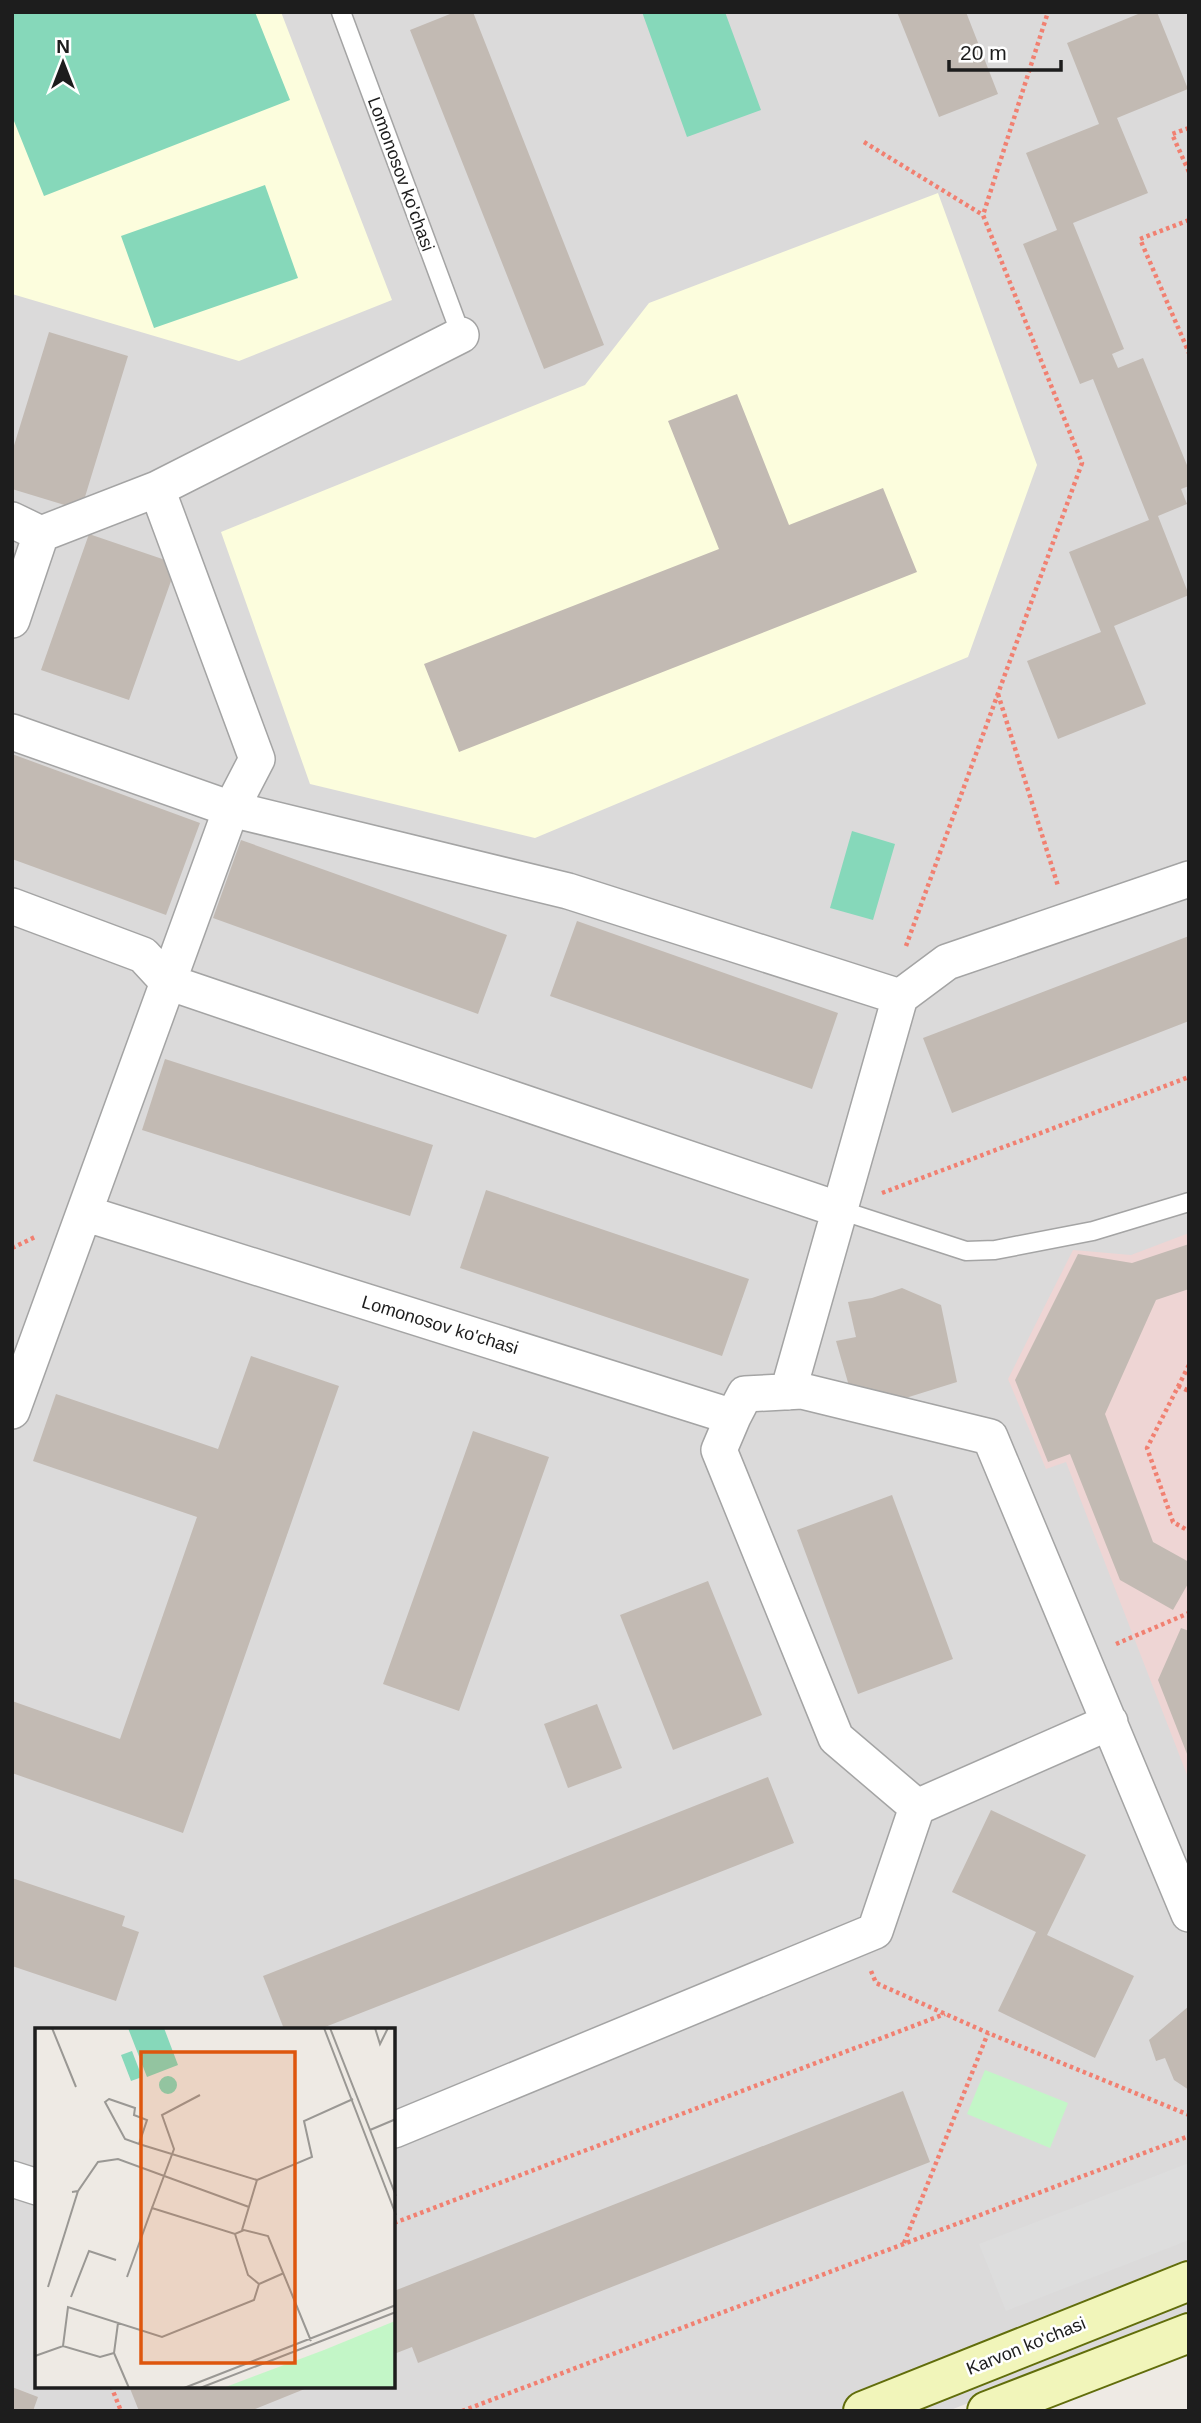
<svg xmlns="http://www.w3.org/2000/svg" width="1201" height="2423" font-family="Helvetica,sans-serif">
<rect width="100%" height="100%" fill="#eeeae4"/>
<path fill="#dbdada" fill-rule="evenodd" d="M12,12h1177v2305l-241,94h-936zM37,2029h357v357h-357z"/>
<path fill="#eed5d4" d="M1189,1233v547l-123,-318 -20,7 -38,-90 65,-129 58,5z"/>
<path fill="#fcfddd" d="M12,12h269l111,288 -153,61 -227,-67z
M938,193l99,272 -69,192 -433,181 -225,-54 -89,-252 364,-147 64,-82z"/>
<path fill="#c3f6c7" d="M985,2070l83,33 -18,45 -83,-34z"/>
<path fill="#86d8ba" d="M12,12h243l35,88 -246,96 -32,-80z
M642,12h83l36,98 -74,27z
M265,185l33,93 -144,50 -33,-92z
M852,831l43,13 -22,76 -43,-12z"/>
<path fill="#ddd" d="M1189,2163v77l-183,71 -27,-67z"/>
<path fill="#c2bab3" d="M455,12h18l131,333 -60,24 -134,-339z
M897,12h69l32,82 -59,23z
M1143,12h14l31,77 -71,29 31,75 -75,30 51,126 -12,5 6,14 25,-10 46,112v16l-8,3 6,15 -29,12 31,79 -75,31 32,78 -88,35 -31,-78 74,-29 -32,-80 80,-32 -56,-141 -13,5 -57,-140 34,-14 -31,-77 73,-29 -32,-81z
M49,332l79,24 -47,154 -69,-21v-37z
M737,394l52,131 94,-37 34,84 -458,180 -35,-88 295,-115 -51,-128z
M89,534l88,30 -48,136 -88,-30z
M12,754l188,69 -34,92 -154,-56z
M241,840l266,95 -29,79 -265,-96z
M577,921l261,92 -26,76 -262,-93z
M1189,936v85l-237,92 -29,-75z
M165,1059l268,86 -23,71 -268,-86z
M486,1190l263,89 -27,77 -262,-88z
M1189,1244v45l-33,11 -51,114 48,128 36,20v20l-16,28 -53,-30 -50,-126 -22,8 -33,-82 63,-126 54,9z
M902,1288l39,17 16,77 -61,19 -47,-15 -13,-45 20,-4 -8,-35 24,-4z
M251,1356l88,30 -156,447 -171,-60v-72l108,38 77,-222 -164,-56 23,-67 162,55z
M473,1431l76,26 -90,254 -76,-27z
M892,1495l61,164 -95,35 -61,-164z
M708,1581l54,134 -89,35 -53,-135z
M1181,1628l8,3v128l-31,-79z
M597,1704l25,64 -54,20 -24,-64z
M768,1777l26,66 -474,186h-36l-21,-53z
M991,1810l95,45 -39,80 87,41 -39,82 -97,-47 38,-79 -84,-40z
M12,1878l113,38 -3,10 17,6 -23,69 -104,-35z
M1189,2006v84l-15,-10 -9,-22 -9,3 -7,-21z
M903,2091l27,71 -512,201 -6,-16 -18,7v-63z
M129,2386h183l-62,25h-111z
M12,2387l26,10 -5,14h-21z"/>
<g fill="none" stroke-linecap="round" stroke-linejoin="round">
<defs>
<path id="service" d="M341,12l120,323
M840,1210l126,41 29,-1 98,-19 96,-29"/>
<path id="minor" d="M12,520l29,14 -29,86
M41,534l116,-45
M12,732l219,77 337,82 332,106
M12,906l131,49 25,27 672,228
M84,1213l147,-404 26,-50 -100,-270 304,-154
M788,1392l112,-395 47,-35 242,-83
M12,1411l72,-198 649,204 12,-23 57,-3 188,46 199,477
M733,1417l-14,33 117,288 81,69
M394,2130l481,-199 42,-124 193,-85
M12,2179l25,8"/>
<path id="secondary" d="M863,2411l326,-130
M987,2411l202,-78"/>
</defs>
<use href="#service" stroke="#a4a4a4" stroke-width="21"/>
<use href="#minor" stroke="#a4a4a4" stroke-width="38"/>
<use href="#secondary" stroke="#616d0b" stroke-width="42"/>
<path stroke="#f18071" stroke-width="4.5" stroke-dasharray="3.5 3.5" stroke-linecap="butt" d="M1189,128l-17,6 17,38
M864,142l119,73
M1189,220l-49,19 49,114
M998,694l60,192
M906,946l176,-483 -99,-248 65,-203
M882,1193l307,-116
M12,1248l25,-12
M1189,1365l-42,83 26,74 16,9
M1178,1386l11,5
M1116,1644l73,-31
M871,1971l5,12 112,50 201,82
M394,2223l551,-209
M904,2243l84,-210
M111,2386l10,25
M462,2411l727,-275"/>
<use href="#service" stroke="#fff" stroke-width="18"/>
<use href="#minor" stroke="#fff" stroke-width="35"/>
<use href="#secondary" stroke="#f1f5ba" stroke-width="38"/>
</g>
<g text-anchor="middle" dominant-baseline="central" stroke-width="5" stroke-linejoin="round" paint-order="stroke">
<g font-size="18" fill="#1d1d1d" stroke="#fff">
<text transform="translate(401 174) rotate(70)">Lomonosov ko'chasi</text>
<text transform="translate(440 1325) rotate(17)">Lomonosov ko'chasi</text>
<text transform="translate(1026 2346) rotate(-22)">Karvon ko'chasi</text>
</g>
</g>
<g transform="translate(35 2028)">
<rect width="360" height="360" fill="#eeeae4"/>
<path d="M360,293v67h-172l101,-38z" fill="#c3f6c7"/>
<path d="M93,0h36l14,37 -31,12zM97,23l10,26 -11,4 -10,-26zM124 57a9 9 0 1 1 18 0a9 9 0 1 1-18 0Z" fill="#86d8ba"/>
<path fill="none" stroke="#9a9894" stroke-width="2" d="M17,0l24,59M289,0l72,187M295,0l66,168M340,0l5,16 8,-16M74,71l26,9 -1,7 13,5 -8,24 -14,-5 -20,-37zM335,102l26,-11M104,116l118,36M37,164l6,-1 20,-29 20,-3 131,48M117,180l22,-59 -12,-34 38,-20M207,202l15,-50 55,-23 -8,-36 49,-22M200,206l13,41 11,9M92,249l25,-69 83,26 9,-4 24,6 43,105M13,259l30,-96M36,269l18,-46 27,9M83,295l-4,30 15,35M28,318l5,-39 94,30 92,-37 5,-16 25,-11M0,328l28,-10 37,11 14,-4M149,360l212,-83M165,360l196,-76"/>
<path fill="#de560d" fill-opacity="0.15" stroke="#de560d" stroke-width="3.5" d="M106,24h154v311h-154z"/>
<rect width="360" height="360" fill="none" stroke="#1d1d1d" stroke-width="3.5"/>
</g>
<rect width="1201" height="2423" fill="none" stroke="#1d1d1d" stroke-width="28"/>
<g transform="translate(63 63)" stroke="#ffffff" stroke-width="5" paint-order="stroke">
<path d="M0-5L12 26L0 18L-12 26Z" fill="#1d1d1d"/>
<text y="-10" font-size="19" font-weight="bold" text-anchor="middle" fill="#1d1d1d">N</text>
</g>
<path d="M949 60v10h112v-10" fill="none" stroke="#1d1d1d" stroke-width="3.5"/>
<text x="960" y="60" font-size="21" fill="#1d1d1d" stroke="#ffffff" stroke-width="5" paint-order="stroke">20 m</text>
</svg>
